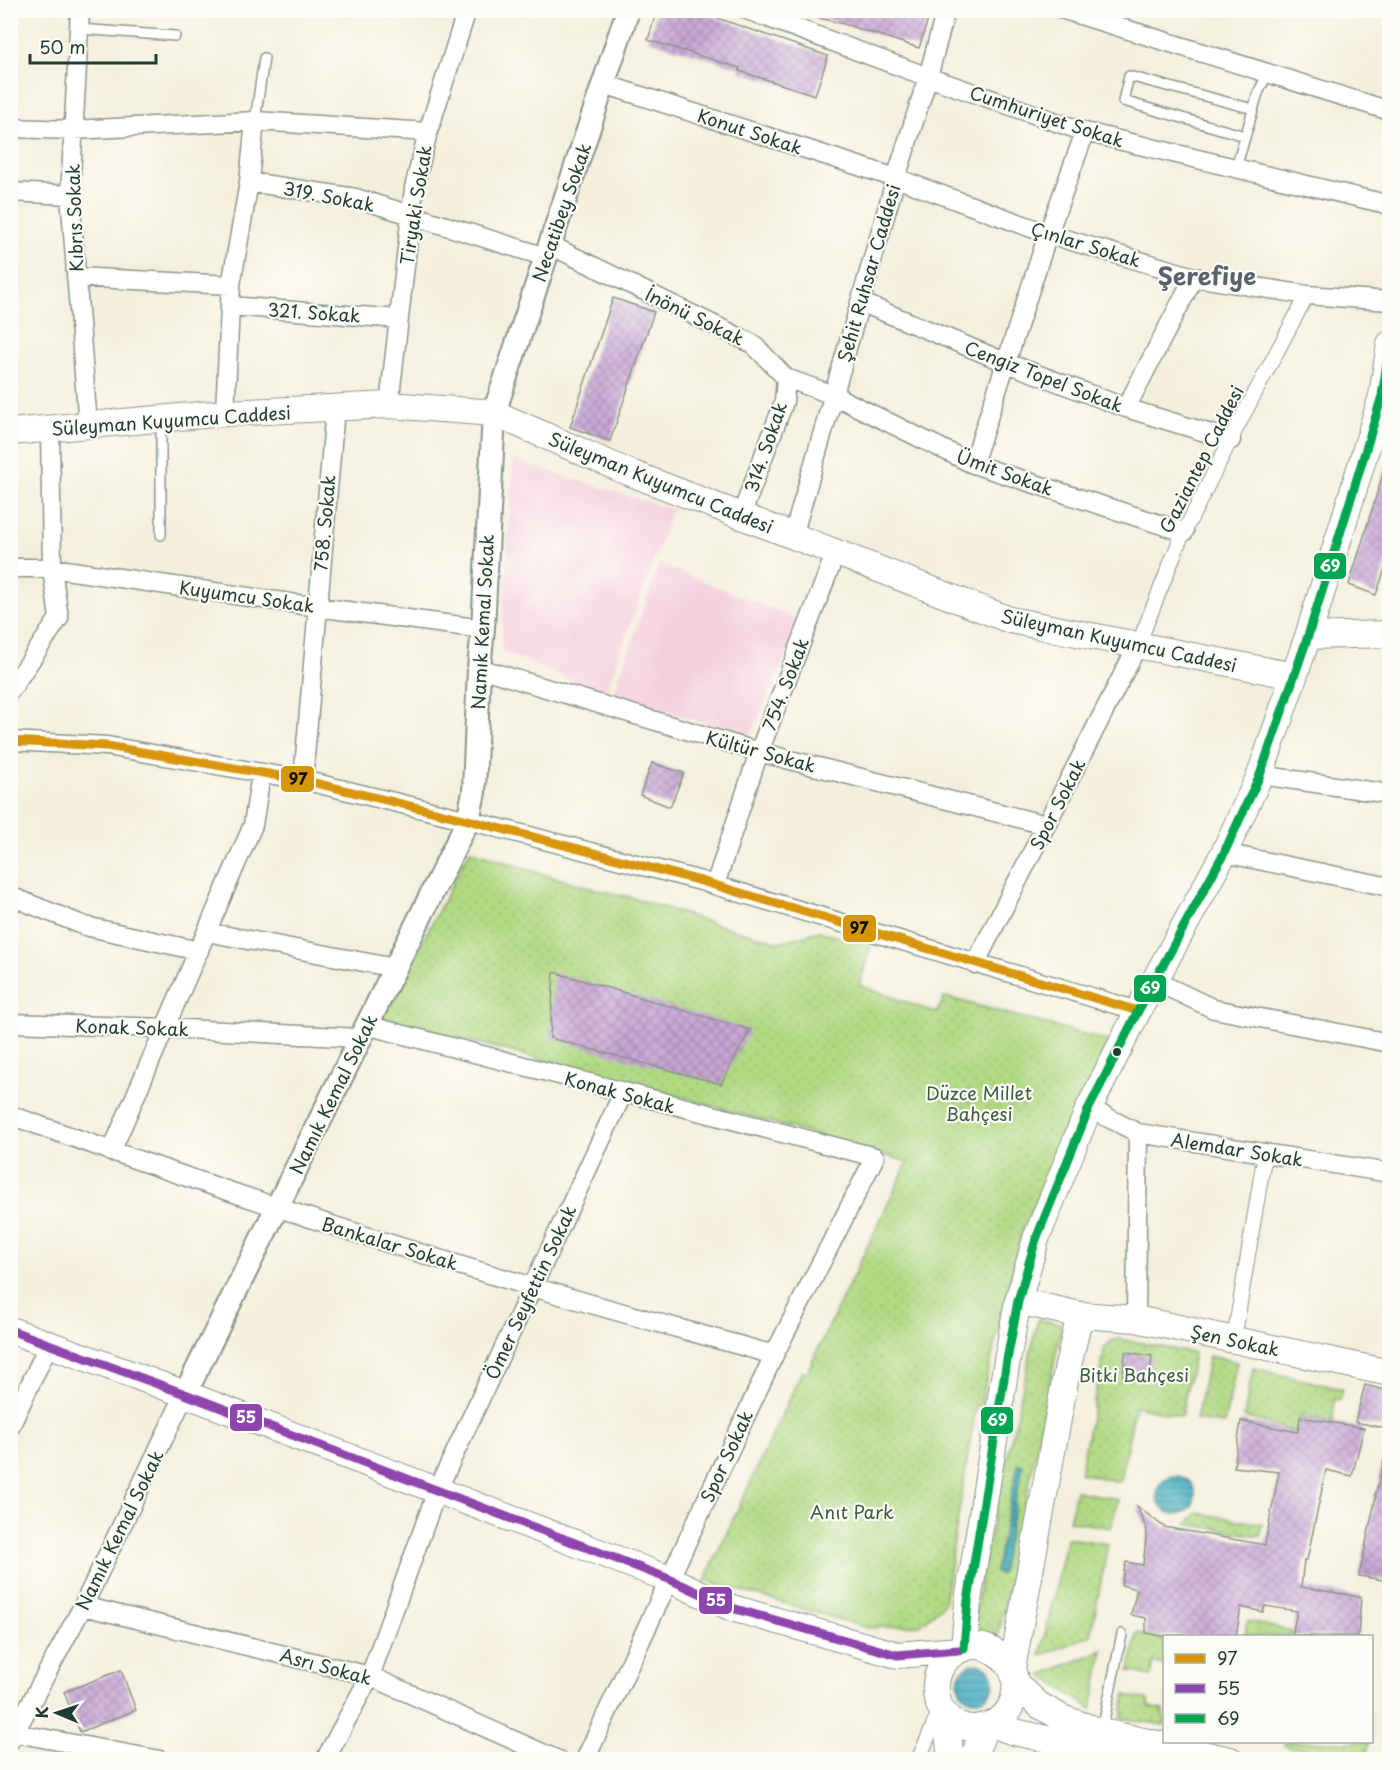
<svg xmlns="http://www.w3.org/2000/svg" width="1400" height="1770" font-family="'Playpen Sans',sans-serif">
<defs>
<pattern id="park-dots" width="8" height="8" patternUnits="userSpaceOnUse" patternTransform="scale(1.5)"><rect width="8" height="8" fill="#b1d983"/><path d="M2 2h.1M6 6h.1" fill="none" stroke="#98bb72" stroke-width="1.8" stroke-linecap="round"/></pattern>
<pattern id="water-rules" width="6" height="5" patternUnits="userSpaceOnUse" patternTransform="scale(1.5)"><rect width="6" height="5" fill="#40acbf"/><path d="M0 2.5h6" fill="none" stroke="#358d9c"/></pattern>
<pattern id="building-cross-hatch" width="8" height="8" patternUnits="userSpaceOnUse" patternTransform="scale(1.5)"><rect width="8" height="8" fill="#c8a6d6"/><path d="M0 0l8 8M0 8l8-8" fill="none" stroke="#a288ae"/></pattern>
</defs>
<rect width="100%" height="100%" fill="#fdfcf7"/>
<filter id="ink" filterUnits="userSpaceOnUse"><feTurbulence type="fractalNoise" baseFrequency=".0167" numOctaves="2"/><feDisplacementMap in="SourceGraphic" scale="12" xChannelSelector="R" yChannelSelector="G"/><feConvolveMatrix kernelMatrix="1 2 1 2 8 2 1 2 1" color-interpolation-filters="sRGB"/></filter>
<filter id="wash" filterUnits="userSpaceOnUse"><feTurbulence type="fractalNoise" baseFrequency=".008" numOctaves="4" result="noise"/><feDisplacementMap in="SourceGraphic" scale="24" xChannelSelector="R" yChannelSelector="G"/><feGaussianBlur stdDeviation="1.35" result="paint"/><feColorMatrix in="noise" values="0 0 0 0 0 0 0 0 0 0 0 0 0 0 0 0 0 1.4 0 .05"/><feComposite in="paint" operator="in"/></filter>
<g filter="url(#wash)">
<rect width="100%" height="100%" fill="#f4efdc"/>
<path fill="#f4cfdd" d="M513,460l159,50 -67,184 -104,-43z
M659,564l142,56 -50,115 -138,-39z"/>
<path fill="url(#park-dots)" stroke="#688b5c" stroke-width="1.5" d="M470,850l69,23 64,18 27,6 88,28 61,17 40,-11 52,16 -12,38 77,28 9,-16 164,44 -88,192 -41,173 -4,-1 -32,199 -24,21 -52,3 -163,-48 97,-209 5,1 101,-210c-174,-51 -350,-100 -526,-143z
M1038,1319l24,5 -64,312 -25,-7 7,-48z
M1119,1339l75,14 -13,63 -46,-10 -15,76 -40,-9 25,-126 6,-6z
M1209,1356l28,6 -13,62 -28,-4z
M1253,1368l89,21 -3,11 -5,-1 -1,23 -33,-7 -2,17 -54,-15z
M1076,1491l42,8 -7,29 -42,-7z
M1197,1513l65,11 -2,12 -73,-12z
M1067,1538l41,6 -17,91 -51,21z
M1247,1621l44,10v5h-46z
M1137,1633l27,6v26l-10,-2 -3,13 -22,-5z
M1103,1650l-11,59 -51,-34z
M1126,1695l22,5 1,7 15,3v15l-43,-7z
M1285,1742h84l-3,18 -11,-1 -71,-13z"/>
<path fill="url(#water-rules)" stroke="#30747a" stroke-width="1.5" d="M1018,1464l5,1 -22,109 -6,-2z
M1157 1495a19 19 0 1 1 38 0a19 19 0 1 1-38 0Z
M958 1682a18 18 0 1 1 36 0a18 18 0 1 1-36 0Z"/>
<g id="blocks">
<path fill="url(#building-cross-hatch)" d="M657,10h56l-2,6 117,40 -13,39 -76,-24 1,-3 -92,-28z
M807,10h124l-12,38 -75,-24 -38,-9z
M613,298l41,14 -44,129 -40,-14z
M1386,464h3v93l-13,38 -27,-10z
M652,763l32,10 -14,34 -30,-12z
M554,972l196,58 -29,54 -171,-46z
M1125,1352l27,4 -2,22h-27z
M1365,1385l24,6v38l-34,-7z
M1300,1417l64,11 -12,48 -26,-6 -19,90h-3l-3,27 60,10 -3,39h-66l5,-25 -32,-5 -2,6 -22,-5 -5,29h-76l-14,-3v-15l-15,-3 6,-26 -16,-4 5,-23 17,3 4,-35 -10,-24 27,21 101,18 14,-73 -45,-5 7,-46 57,11z
M1385,1456l4,1v124l-30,-5 17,-80h-1z
M121,1670l15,40 -56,22 -16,-40z"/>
</g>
</g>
<g filter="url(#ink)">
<use href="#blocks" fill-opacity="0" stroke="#8a9688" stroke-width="1.5"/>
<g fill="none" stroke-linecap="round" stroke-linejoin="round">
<defs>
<path id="service" d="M79,29l96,7
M255,121l9,-63
M1245,136l-122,-35 6,-25 124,33
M1236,168l22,-75 10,-20
M161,535v-114
M1102,1730l20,-96"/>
<path id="pedestrian" d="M1138,645l42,-105 58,-115 69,-130
M1234,1339l31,-186
M918,1760l23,-52"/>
<path id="minor" d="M80,10l-10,185 18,231
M747,10l181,67 157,55 305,73
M1064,10l326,101
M604,84l292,94 152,56 146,43 113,18 83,6
M10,128l63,2 182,-9 173,11
M249,182l107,16 190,59
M10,192l60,3
M550,245l203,99 33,34 47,17 140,69 211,68
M76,277l155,8
M860,302l145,60 121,46 105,32
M230,306l169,13
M389,405l25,-217 14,-56 39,-122
M1126,408l68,-131
M225,413l6,-128 18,-103 6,-61
M973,464l75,-230 37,-102
M741,516l43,-114 2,-24
M793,536l103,-358 32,-101 18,-67
M10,568h42l265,39 166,22
M479,668l280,84 287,73
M10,691l49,-73 -7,-50 -2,-139
M10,741l97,5 196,34 165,40 233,61 437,130
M1260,775l130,19
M303,780l32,-371
M1224,853l166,34
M715,885l44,-133 77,-200
M10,896l75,30 114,25
M207,932l188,36
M975,964l163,-319
M1155,981l59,28 176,34
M10,1023l155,5 195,10
M366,1025l509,132 -101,198 -189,405
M1089,1108l49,25 252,40
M10,1115c173,62 347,121 523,172 80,24 160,45 241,68
M111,1152l142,-327 8,-51
M1136,1319l2,-186
M10,1427l39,-83
M83,1606l287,70 188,84
M10,1732l150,28
M10,1741l73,-135 102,-212
M325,1760l45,-84 67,-185 186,-398"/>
<path id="tertiary" d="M185,1394l283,-574 6,-28 5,-124 4,-39 11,-216 134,-403"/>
<path id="secondary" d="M10,432l215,-19 164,-8 105,8 129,57 387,150 284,56
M1308,636l82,-2
M1018,1301l62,14 56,4 254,54
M10,1330l175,64 484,185 63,29 165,47 62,-5
M964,1648l4,-47 39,-241 11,-59 18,-62 53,-131 49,-97 86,-158 36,-78 48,-139 44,-141 30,-99 8,-52
M1012,1669l55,-299 13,-55
M1016,1684l23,21 23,13 40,14 128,28
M946,1715l5,45
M992,1724l22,8 132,28
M972,1760l14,-34c4,-1 9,-3 12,-5 21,-15 24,-48 4,-64 -10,-8 -22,-13 -34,-10 -45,11 -42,77 4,81 4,0 9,-1 14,-2"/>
</defs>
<use href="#service" stroke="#8a9688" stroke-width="12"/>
<use href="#pedestrian" stroke="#8a9688" stroke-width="16"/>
<use href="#minor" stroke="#8a9688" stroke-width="21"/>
<use href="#tertiary" stroke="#8a9688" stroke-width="26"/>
<use href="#secondary" stroke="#8a9688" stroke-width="28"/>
<use href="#service" stroke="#fff" stroke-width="9"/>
<use href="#pedestrian" stroke="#fff" stroke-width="14"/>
<use href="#minor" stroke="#fff" stroke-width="18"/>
<use href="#tertiary" stroke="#fff" stroke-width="22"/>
<use href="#secondary" stroke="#fff" stroke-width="26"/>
<defs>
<path id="bus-1" d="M10,741l97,5 196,34 165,40 233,61 437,130"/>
<path id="bus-2" d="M10,1330l175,64 484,185 63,29 165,47 62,-5"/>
<path id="bus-3" d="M964,1648l4,-47 39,-241 11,-59 18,-62 53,-131 49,-97 86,-158 36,-78 48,-139 44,-141 30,-99 8,-52"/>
</defs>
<use href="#bus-1" stroke="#fdfcf7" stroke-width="14"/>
<use href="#bus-2" stroke="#fdfcf7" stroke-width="14"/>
<use href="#bus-3" stroke="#fdfcf7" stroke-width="14"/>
<use href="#bus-1" stroke="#d79608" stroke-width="9"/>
<use href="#bus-2" stroke="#8e44ad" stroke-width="9"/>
<use href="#bus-3" stroke="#00a651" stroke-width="9"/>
</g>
</g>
<circle fill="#1f3d34" stroke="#fdfcf7" stroke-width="2" cx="1117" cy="1052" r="5"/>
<g text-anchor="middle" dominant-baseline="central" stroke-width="4.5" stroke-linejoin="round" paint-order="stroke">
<g font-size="18" fill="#1f3d34" stroke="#fdfcf7">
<text transform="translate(1047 116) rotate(18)">Cumhuriyet Sokak</text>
<text transform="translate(750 131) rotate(18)">Konut Sokak</text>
<text transform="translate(329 196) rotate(11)">319. Sokak</text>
<text transform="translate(415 205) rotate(-81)">Tiryaki Sokak</text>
<text transform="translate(561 212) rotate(-71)">Necatibey Sokak</text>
<text transform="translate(74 218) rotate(-92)">Kıbrıs Sokak</text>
<text transform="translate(1086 244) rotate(17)">Çınlar Sokak</text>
<text transform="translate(868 273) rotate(-74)">Şehit Ruhsar Caddesi</text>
<text transform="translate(314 312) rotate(4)">321. Sokak</text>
<text transform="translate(695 316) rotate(26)">İnönü Sokak</text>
<text transform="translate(1044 376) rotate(21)">Cengiz Topel Sokak</text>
<text transform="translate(171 420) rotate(-4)">Süleyman Kuyumcu Caddesi</text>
<text transform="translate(765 447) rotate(-71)">314. Sokak</text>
<text transform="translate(1201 459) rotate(-63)">Gaziantep Caddesi</text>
<text transform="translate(1005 472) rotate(20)">Ümit Sokak</text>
<text transform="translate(661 482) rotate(22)">Süleyman Kuyumcu Caddesi</text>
<text transform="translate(324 523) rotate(-85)">758. Sokak</text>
<text transform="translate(247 596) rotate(8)">Kuyumcu Sokak</text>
<text transform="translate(482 622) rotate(-87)">Namık Kemal Sokak</text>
<text transform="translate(1119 640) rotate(12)">Süleyman Kuyumcu Caddesi</text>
<text transform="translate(785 684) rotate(-69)">754. Sokak</text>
<text transform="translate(761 751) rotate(15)">Kültür Sokak</text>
<text transform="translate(1057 804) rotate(-63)">Spor Sokak</text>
<text transform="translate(132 1027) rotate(2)">Konak Sokak</text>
<text transform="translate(620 1092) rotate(15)">Konak Sokak</text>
<text transform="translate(333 1094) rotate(-64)">Namık Kemal Sokak</text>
<text transform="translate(1237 1149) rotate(9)">Alemdar Sokak</text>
<text transform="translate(390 1243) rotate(17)">Bankalar Sokak</text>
<text transform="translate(530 1292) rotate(-65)">Ömer Seyfettin Sokak</text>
<text transform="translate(1235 1340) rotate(12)">Şen Sokak</text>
<text transform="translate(726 1456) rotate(-65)">Spor Sokak</text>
<text transform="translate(119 1530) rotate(-64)">Namık Kemal Sokak</text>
<text transform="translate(326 1666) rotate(15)">Asrı Sokak</text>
</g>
<g font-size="18" fill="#3c5c44" stroke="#fdfcf7">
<text x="979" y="1092">Düzce Millet<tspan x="979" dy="21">Bahçesi</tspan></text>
<text x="1134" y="1374">Bitki Bahçesi</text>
<text x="852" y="1511">Anıt Park</text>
</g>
<g font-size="24" font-weight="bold" fill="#5a626d" stroke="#fdfcf7">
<text x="1207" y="275">Şerefiye</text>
</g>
</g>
<g stroke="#fdfcf7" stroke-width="2">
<rect x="1313" y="552" width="34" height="28" rx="6" fill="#00a651"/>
<rect x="280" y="765" width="35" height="28" rx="6" fill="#d79608"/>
<rect x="842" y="914" width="35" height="29" rx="6" fill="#d79608"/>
<rect x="1133" y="974" width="34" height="29" rx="6" fill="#00a651"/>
<rect x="229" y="1403" width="34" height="29" rx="6" fill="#8e44ad"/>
<rect x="980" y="1406" width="34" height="29" rx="6" fill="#00a651"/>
<rect x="698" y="1586" width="35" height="29" rx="6" fill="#8e44ad"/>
</g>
<g font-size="16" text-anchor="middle" font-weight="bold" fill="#fff">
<text x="1330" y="572">69</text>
<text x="1150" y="994">69</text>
<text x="246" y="1423">55</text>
<text x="997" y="1426">69</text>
<text x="716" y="1606">55</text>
</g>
<g font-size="16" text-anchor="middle" font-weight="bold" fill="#111">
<text x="298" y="785">97</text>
<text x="859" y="934">97</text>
</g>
<rect width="1400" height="1770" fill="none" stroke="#fdfcf7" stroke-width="36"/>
<rect x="1163" y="1635" width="210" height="108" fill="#fdfcf7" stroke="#a4b0a9" stroke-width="1.5"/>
<rect x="1175" y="1654" width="30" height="9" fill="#d79608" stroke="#a4b0a9" stroke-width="1.5"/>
<text x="1217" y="1665" font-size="18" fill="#1f3d34">97</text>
<rect x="1175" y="1684" width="30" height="9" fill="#8e44ad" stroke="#a4b0a9" stroke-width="1.5"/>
<text x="1217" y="1695" font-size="18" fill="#1f3d34">55</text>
<rect x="1175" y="1714" width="30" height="9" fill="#00a651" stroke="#a4b0a9" stroke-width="1.5"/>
<text x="1217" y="1725" font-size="18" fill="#1f3d34">69</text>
<g transform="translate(57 1713) rotate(272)" stroke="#fdfcf7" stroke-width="4.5" paint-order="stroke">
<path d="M0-4.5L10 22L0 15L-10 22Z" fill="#1f3d34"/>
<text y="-9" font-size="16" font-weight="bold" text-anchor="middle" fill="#1f3d34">K</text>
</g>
<path d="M30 54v9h126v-9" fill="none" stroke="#1f3d34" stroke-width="3"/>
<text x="39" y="54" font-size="18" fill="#1f3d34" stroke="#fdfcf7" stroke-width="4.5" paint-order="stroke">50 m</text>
</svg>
